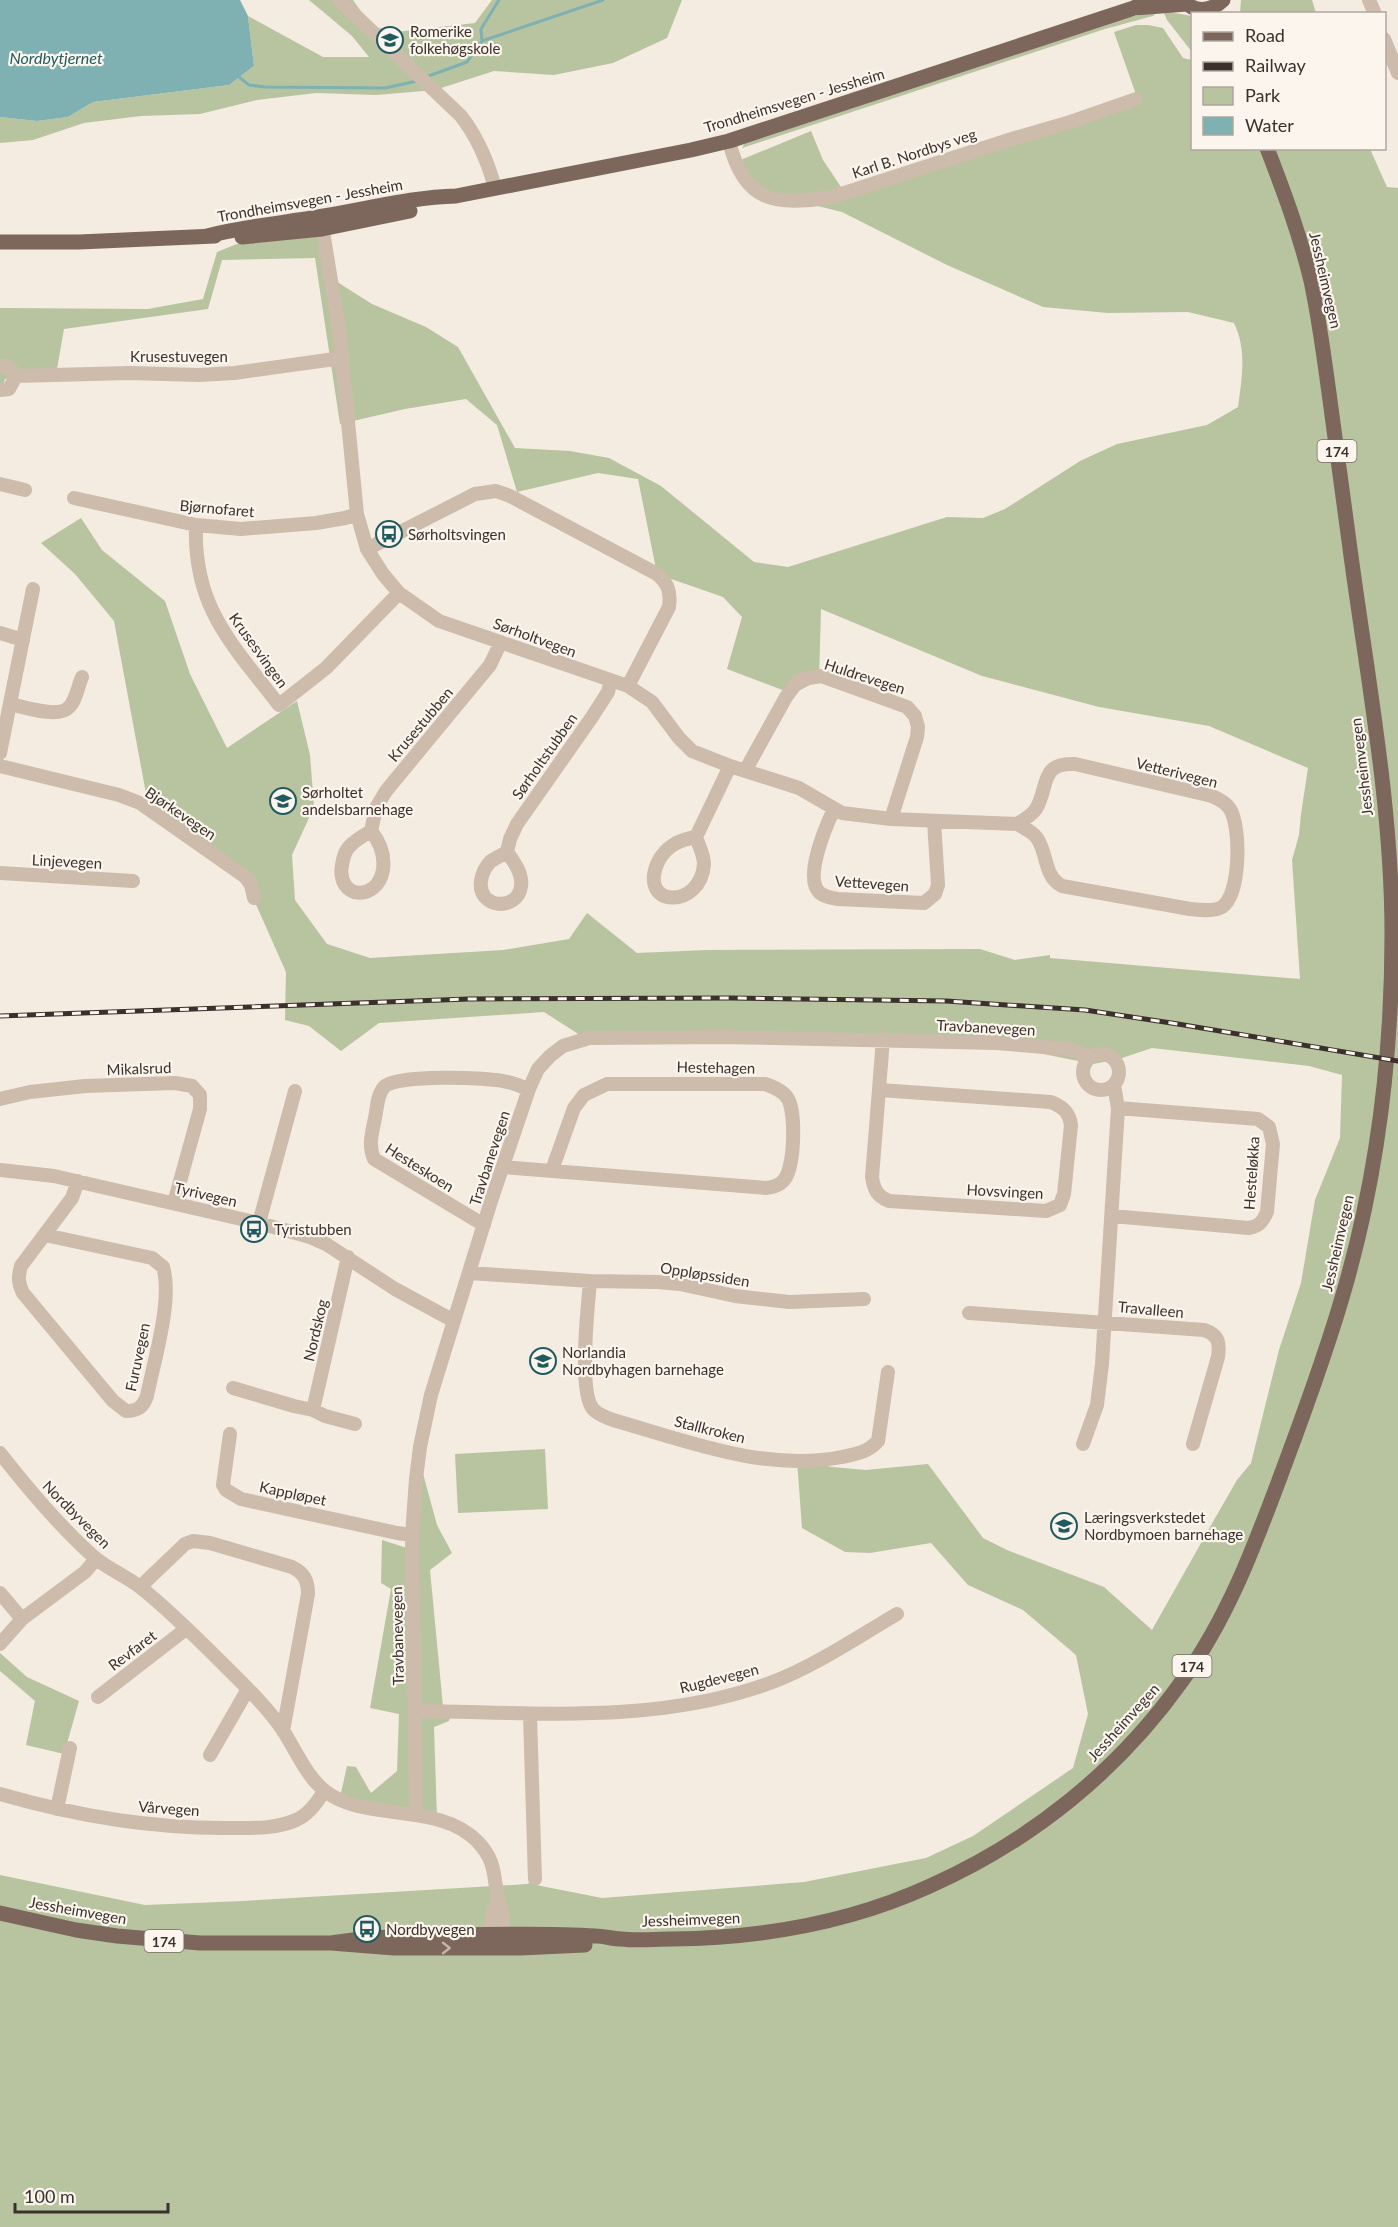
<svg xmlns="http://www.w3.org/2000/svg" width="1398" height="2227" font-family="Lato,sans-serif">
<rect width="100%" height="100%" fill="#f4ebe1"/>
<path fill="#b8c4a0" d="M309,0h44l18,26 25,6 79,-9 17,-23h190l-15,38 -54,25 -59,12 -60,-4 -59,19 -59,5 -60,-2 -59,7 -57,14 -59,2 -57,7 -51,17 -33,3v-26l37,4 31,-4 25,-15 136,-17 25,-19 -6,-50 75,41h46l-17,-21z
M1241,0h71l4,13h-76z
M1163,11l29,5v36l-25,-32z
M1146,14h9l-2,2 -48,13 -363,119 2,-4 385,-127z
M1136,25h12l15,3 20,30 9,2v88l178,1 17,38 11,1v2039h-1398v-352l145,30 98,-4 284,-17 9,-4v5l66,13 202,-16 122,-24 47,-22 100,-68 15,-54 -12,-59 -53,-45 -55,-25 -37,-42 -61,10 -25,-1 -43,-24 -5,-68 35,7 34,3 62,-6 55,74 24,12 97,37 48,43 62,-110 23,-40 14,-17 28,-113 22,-67 14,-83 25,-62 2,-63 -33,-9 -157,-18 -33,11 -26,5 -85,-17 -244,-14 -124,-2 -57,6 -39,-25 -165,11 -38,28 -32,-25 -24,-6 1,-48 -32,-72 -22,-29 -52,-32 -33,-40 -33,-178 -39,-47 -34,-31 40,-25 21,32 63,51 25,73 37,74 70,-47 13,54 4,52 -22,48 3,45 32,44 43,14 133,-8 66,-11 18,-26 50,40 70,-3 273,-1 35,11 35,-5v3l250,21 -8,-119 7,-25 2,-21 7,-46 -99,-42 -110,-19 -117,-31 -161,-67 -2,71 -26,14 -66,-25 15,-52 -19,-20 -66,-23 -19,-95 -40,-6 -81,19 -20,-67 -31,-26 -61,10 -65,15 -25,-166 -93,2 -14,49 -144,20 -7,40 -52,10 -5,18v-89l148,1 55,-10 14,-47 42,-17 60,-1 15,46 38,24 54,23 32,20 57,101 55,3 39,7 52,28 93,76 34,5 159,-50 36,1 22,-9 75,-48 37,-17 90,-19 31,-18c4,-29 9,-57 -4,-84l-46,-11 -80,1 -65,-6 -96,-42 -105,-53 -53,-13 -40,-14 -11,-24 73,-30 12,29 24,36 292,-93 -25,-71z
M545,1449l3,60 -90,4 -3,-59z
M419,1459l18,66 15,28 -22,17 14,147h6l-1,4 -15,6 3,92 -74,-8 -22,-18 6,-27 9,1 15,26 26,-22 2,-57 -29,-6 21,-119 -10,-6 1,-43 28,9z
M0,1653l27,24 52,24 -15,53 -38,-9 9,-44 -35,-30z"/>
<path fill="#7fb0b2" d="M0,0h240l8,16 6,50 -25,19 -136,17 -25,15 -31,4 -37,-4z"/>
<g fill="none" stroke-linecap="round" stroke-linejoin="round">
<path stroke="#7fb0b2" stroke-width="3" d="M482,41l-1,-12 18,-29
M239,77l10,8 16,2 120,1 32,-7
M426,77l41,-15 15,-21 121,-41"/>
<path stroke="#cdbbac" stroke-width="14" d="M339,0l122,116c17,22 27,46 34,72
M1369,0l6,14
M1384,39l14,34
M729,141c15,62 46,65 103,56l183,-59 52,-15 69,-24
M321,219l18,111 18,184 10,35 16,25 16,19 40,28 189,65 24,16 27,36 13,13 38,15 69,22 43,25 49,6 126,5c7,4 15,7 20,14 11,16 6,37 25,48l128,23c10,1 23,3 32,-2 19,-13 19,-80 8,-98 -4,-6 -11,-10 -18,-13l-137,-32c-36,-2 -26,24 -39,45 -5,7 -12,11 -19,15
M0,366h5l7,4 3,8 -6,11 -9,1
M15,376l114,-3 70,2 35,-2 108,-15
M0,484l25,6
M74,498l122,27 45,4 75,-6 29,-5 12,-4
M196,525c-3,82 36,119 83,180l47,-37 73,-75
M367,549l108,-55 21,-3 14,5 147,78c11,9 14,18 12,33l-41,79
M0,633l23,7
M10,704c14,3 49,15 59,3 7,-6 9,-21 13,-30
M0,753l33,-164
M0,766l119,29 21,8 107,75 4,7 3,13
M745,771l41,-74 11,-15 6,-3 18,-3 86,31 8,9 3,11 -1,10 -26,82
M834,809c-8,17 -31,70 -14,84 5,4 12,5 18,6l86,4 11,-9 3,-9 -4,-64
M371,831c9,11 14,24 12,39 -6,33 -47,29 -41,-5 1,-6 3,-14 7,-18 5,-6 15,-12 22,-16l5,-23 10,-17 104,-126 11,-23
M696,837c3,9 8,18 8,27 -3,46 -67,44 -46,-2 8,-16 21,-22 38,-25l34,-71
M507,852c7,10 16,22 14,34 -3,26 -44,23 -40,-5 1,-7 5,-15 10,-20 5,-3 11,-6 16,-9l3,-13 7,-15 75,-107 16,-25 3,-12
M0,873l133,8
M1083 1072a18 18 0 1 1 36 0a18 18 0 1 1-36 0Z
M880,1090l171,12c12,5 18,10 20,23l-7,69 -4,11 -14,6 -157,-10c-12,-5 -15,-11 -17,-24l11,-138
M0,1099l30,-7 55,-6 90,-3 17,3 8,9v14l-26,94
M503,1167l263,21c6,-1 13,-2 17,-7 12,-11 13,-68 5,-82 -4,-8 -14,-12 -23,-15h-158l-23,11 -10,13 -22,62
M0,1170l54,6 205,47 51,14 16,7 69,45 59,32
M1112,1216l137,12c11,-2 14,-7 18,-16l6,-68 -4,-17 -11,-8 -140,-11
M259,1223l36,-132
M484,1225l-110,-66c-6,-14 -2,-26 1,-41 2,-9 2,-23 9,-31 11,-13 105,-10 123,-5 7,1 15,5 22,7
M45,1235l107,23 11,9c10,32 -9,94 -16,129 -4,11 -9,15 -21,15l-13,-10 -90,-108c-5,-10 -5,-16 -2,-27l51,-68 6,-17
M469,1273l121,8 67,1 23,2 55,12 54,6 75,-3
M590,1281c-2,25 -12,110 3,128 5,6 13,8 20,11 74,21 151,52 229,37 15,-3 26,-5 36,-16l10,-69
M969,1313l235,17c15,5 16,13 14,27l-25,87
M233,1388l61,18 19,4 12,6 30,8
M313,1410l35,-153
M230,1434l-7,51 3,5 15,9 156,34 15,2
M1083,1444l14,-39 5,-41 16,-256 -4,-23
M0,1453c29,37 59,73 94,104 14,12 32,19 46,30 28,22 55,49 80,74 21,21 48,46 64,71 12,19 23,45 41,59 41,32 114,10 153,51 20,22 14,34 21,59 4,16 6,27 0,43
M140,1587l45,-43 8,-3 17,2 82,24c12,6 16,13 16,27l-25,137
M0,1593l22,26
M0,1644l22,-25 63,-47 11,-13
M98,1697l88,-68
M415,1711c119,1 240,14 355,-28 45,-17 86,-45 127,-69
M530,1715l5,164
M210,1755l38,-66
M0,1794c76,22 153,35 232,34 21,0 44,1 64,-8 12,-5 21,-17 28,-29
M57,1809l13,-61
M416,1815l-4,-280 4,-56 4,-32 11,-52 60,-194 38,-112 9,-20 12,-13 13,-10 26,-8 137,-1 270,6 73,6 21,8
M496,1944c-7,-15 -5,-30 2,-44"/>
<path stroke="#7d675c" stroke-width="15" d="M1183,0c11,13 28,12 40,0
M1134,8l53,-4
M207,236c38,-10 78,-13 117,-20 44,-7 88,-19 132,-20l235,-46 38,-9 405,-133 13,-8
M242,237l80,-8 88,-18
M0,242h79l136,-6
M0,1913l76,17 41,6 83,7h131l63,5h126l65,-3
M331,1943c42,-7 83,-7 126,-8 46,-1 93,-2 139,1 8,0 17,3 25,3 17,2 34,0 51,0 89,-1 177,-16 258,-53 101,-45 188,-115 252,-205 48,-66 75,-142 103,-217 22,-59 44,-119 61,-180 32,-113 46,-233 46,-350 0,-126 -24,-253 -41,-378 -7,-54 -15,-108 -22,-163 -5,-37 -10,-75 -18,-112 -11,-46 -27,-89 -44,-133"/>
<defs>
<path id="rail" d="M0,1016l469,-17 262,-1 215,3 139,9 93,14 220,37"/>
</defs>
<use href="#rail" stroke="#3b302b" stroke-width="5"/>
<use href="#rail" stroke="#fbf5ee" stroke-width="3" stroke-dasharray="9" stroke-linecap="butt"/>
</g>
<defs><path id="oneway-chevron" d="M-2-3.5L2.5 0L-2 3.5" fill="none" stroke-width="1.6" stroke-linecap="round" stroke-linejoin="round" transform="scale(1.5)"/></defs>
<use stroke="#c2b5ac" href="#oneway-chevron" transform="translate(446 1948)"/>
<defs>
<symbol id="school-ring" viewBox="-11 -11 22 22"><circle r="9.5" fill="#fbf5ee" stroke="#1f5a5e" stroke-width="1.5"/><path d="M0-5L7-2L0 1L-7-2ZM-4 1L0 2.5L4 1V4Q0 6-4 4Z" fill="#1f5a5e"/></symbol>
<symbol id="bus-ring" viewBox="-11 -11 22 22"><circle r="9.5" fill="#fbf5ee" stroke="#1f5a5e" stroke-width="1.5"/><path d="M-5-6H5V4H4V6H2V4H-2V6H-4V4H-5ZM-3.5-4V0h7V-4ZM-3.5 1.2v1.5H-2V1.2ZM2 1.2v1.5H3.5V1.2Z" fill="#1f5a5e"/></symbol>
</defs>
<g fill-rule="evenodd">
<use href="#school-ring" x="375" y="25" width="30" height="30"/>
<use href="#bus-ring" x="374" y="519" width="30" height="30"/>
<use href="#school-ring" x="268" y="786" width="30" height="30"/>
<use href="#bus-ring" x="239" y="1214" width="30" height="30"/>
<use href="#school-ring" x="528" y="1346" width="30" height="30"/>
<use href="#school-ring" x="1049" y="1511" width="30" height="30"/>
<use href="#bus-ring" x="352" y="1914" width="30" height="30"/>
</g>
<g text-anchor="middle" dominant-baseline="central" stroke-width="4.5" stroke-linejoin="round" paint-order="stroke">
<g fill="#fbf5ee" stroke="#756b66" stroke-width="1.5">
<rect x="1317.5" y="440" width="39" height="22" rx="4.5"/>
<rect x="1172.5" y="1655" width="39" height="22" rx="4.5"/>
<rect x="144.5" y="1930" width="39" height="22" rx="4.5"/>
</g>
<g font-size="14" font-weight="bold" fill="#3b302b">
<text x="1337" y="451">174</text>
<text x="1192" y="1666">174</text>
<text x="164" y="1941">174</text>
</g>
<g font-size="15" fill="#3b302b" stroke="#fbf5ee" text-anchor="start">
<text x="410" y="31">Romerike<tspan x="410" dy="17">folkehøgskole</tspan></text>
<text x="408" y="534">Sørholtsvingen</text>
<text x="302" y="792">Sørholtet<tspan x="302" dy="17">andelsbarnehage</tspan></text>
<text x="274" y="1229">Tyristubben</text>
<text x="562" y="1352">Norlandia<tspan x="562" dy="17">Nordbyhagen barnehage</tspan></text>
<text x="1084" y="1517">Læringsverkstedet<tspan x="1084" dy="17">Nordbymoen barnehage</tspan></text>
<text x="386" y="1929">Nordbyvegen</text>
</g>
<g font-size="15" fill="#3b302b" stroke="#fbf5ee">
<text transform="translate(794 100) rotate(-17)">Trondheimsvegen - Jessheim</text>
<text transform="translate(914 153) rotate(-18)">Karl B. Nordbys veg</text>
<text transform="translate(310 200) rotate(-10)">Trondheimsvegen - Jessheim</text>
<text transform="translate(1326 280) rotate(77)">Jessheimvegen</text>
<text x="179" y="356">Krusestuvegen</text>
<text transform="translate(217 508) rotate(5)">Bjørnofaret</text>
<text transform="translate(535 637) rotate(20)">Sørholtvegen</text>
<text transform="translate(259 650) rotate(54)">Krusesvingen</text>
<text transform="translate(865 676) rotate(18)">Huldrevegen</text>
<text transform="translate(420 724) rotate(-50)">Krusestubben</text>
<text transform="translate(544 756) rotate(-55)">Sørholtstubben</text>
<text transform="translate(1361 767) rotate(-97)">Jessheimvegen</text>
<text transform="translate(1177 772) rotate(14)">Vetterivegen</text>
<text transform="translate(181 813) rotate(34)">Bjørkevegen</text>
<text transform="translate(67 861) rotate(3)">Linjevegen</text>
<text transform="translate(872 883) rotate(4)">Vettevegen</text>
<text transform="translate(986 1027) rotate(3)">Travbanevegen</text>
<text transform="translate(716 1067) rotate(1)">Hestehagen</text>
<text transform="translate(139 1068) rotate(-2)">Mikalsrud</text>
<text transform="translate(489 1158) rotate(-72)">Travbanevegen</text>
<text transform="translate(420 1167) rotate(32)">Hesteskoen</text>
<text transform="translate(1251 1173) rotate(-86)">Hesteløkka</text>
<text transform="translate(1005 1191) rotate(3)">Hovsvingen</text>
<text transform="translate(206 1194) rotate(13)">Tyrivegen</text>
<text transform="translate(1337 1243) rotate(-77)">Jessheimvegen</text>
<text transform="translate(705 1274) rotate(9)">Oppløpssiden</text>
<text transform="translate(1151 1309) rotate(5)">Travalleen</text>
<text transform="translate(315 1330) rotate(-77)">Nordskog</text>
<text transform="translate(137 1357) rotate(-78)">Furuvegen</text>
<text transform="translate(710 1429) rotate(14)">Stallkroken</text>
<text transform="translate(293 1493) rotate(12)">Kappløpet</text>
<text transform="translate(77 1514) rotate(45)">Nordbyvegen</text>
<text transform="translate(397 1636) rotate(-91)">Travbanevegen</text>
<text transform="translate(132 1650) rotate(-37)">Revfaret</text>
<text transform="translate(719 1678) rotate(-14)">Rugdevegen</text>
<text transform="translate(1123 1722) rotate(-48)">Jessheimvegen</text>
<text transform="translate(169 1808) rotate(4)">Vårvegen</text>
<text transform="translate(78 1910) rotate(10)">Jessheimvegen</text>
<text transform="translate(691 1919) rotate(-2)">Jessheimvegen</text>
</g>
<g font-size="16" font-style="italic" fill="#1f5a5e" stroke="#fbf5ee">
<text x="56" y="57">Nordbytjernet</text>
</g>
</g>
<rect x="1191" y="12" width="195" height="138" fill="#fbf5ee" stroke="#aea6a0" stroke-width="1.5"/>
<rect x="1203" y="32" width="30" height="9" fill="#7d675c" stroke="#aea6a0" stroke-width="1.5"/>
<text x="1245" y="42" font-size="18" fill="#3b302b">Road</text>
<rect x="1203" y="62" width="30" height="9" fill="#3b302b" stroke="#aea6a0" stroke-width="1.5"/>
<text x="1245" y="72" font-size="18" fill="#3b302b">Railway</text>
<rect x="1203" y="87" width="30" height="18" fill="#b8c4a0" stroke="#aea6a0" stroke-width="1.5"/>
<text x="1245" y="102" font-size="18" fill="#3b302b">Park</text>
<rect x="1203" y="117" width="30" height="18" fill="#7fb0b2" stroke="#aea6a0" stroke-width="1.5"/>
<text x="1245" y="132" font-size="18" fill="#3b302b">Water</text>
<path d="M15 2203v9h153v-9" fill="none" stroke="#3b302b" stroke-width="3"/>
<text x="24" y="2203" font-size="18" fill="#3b302b" stroke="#fbf5ee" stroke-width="4.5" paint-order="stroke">100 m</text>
</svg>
